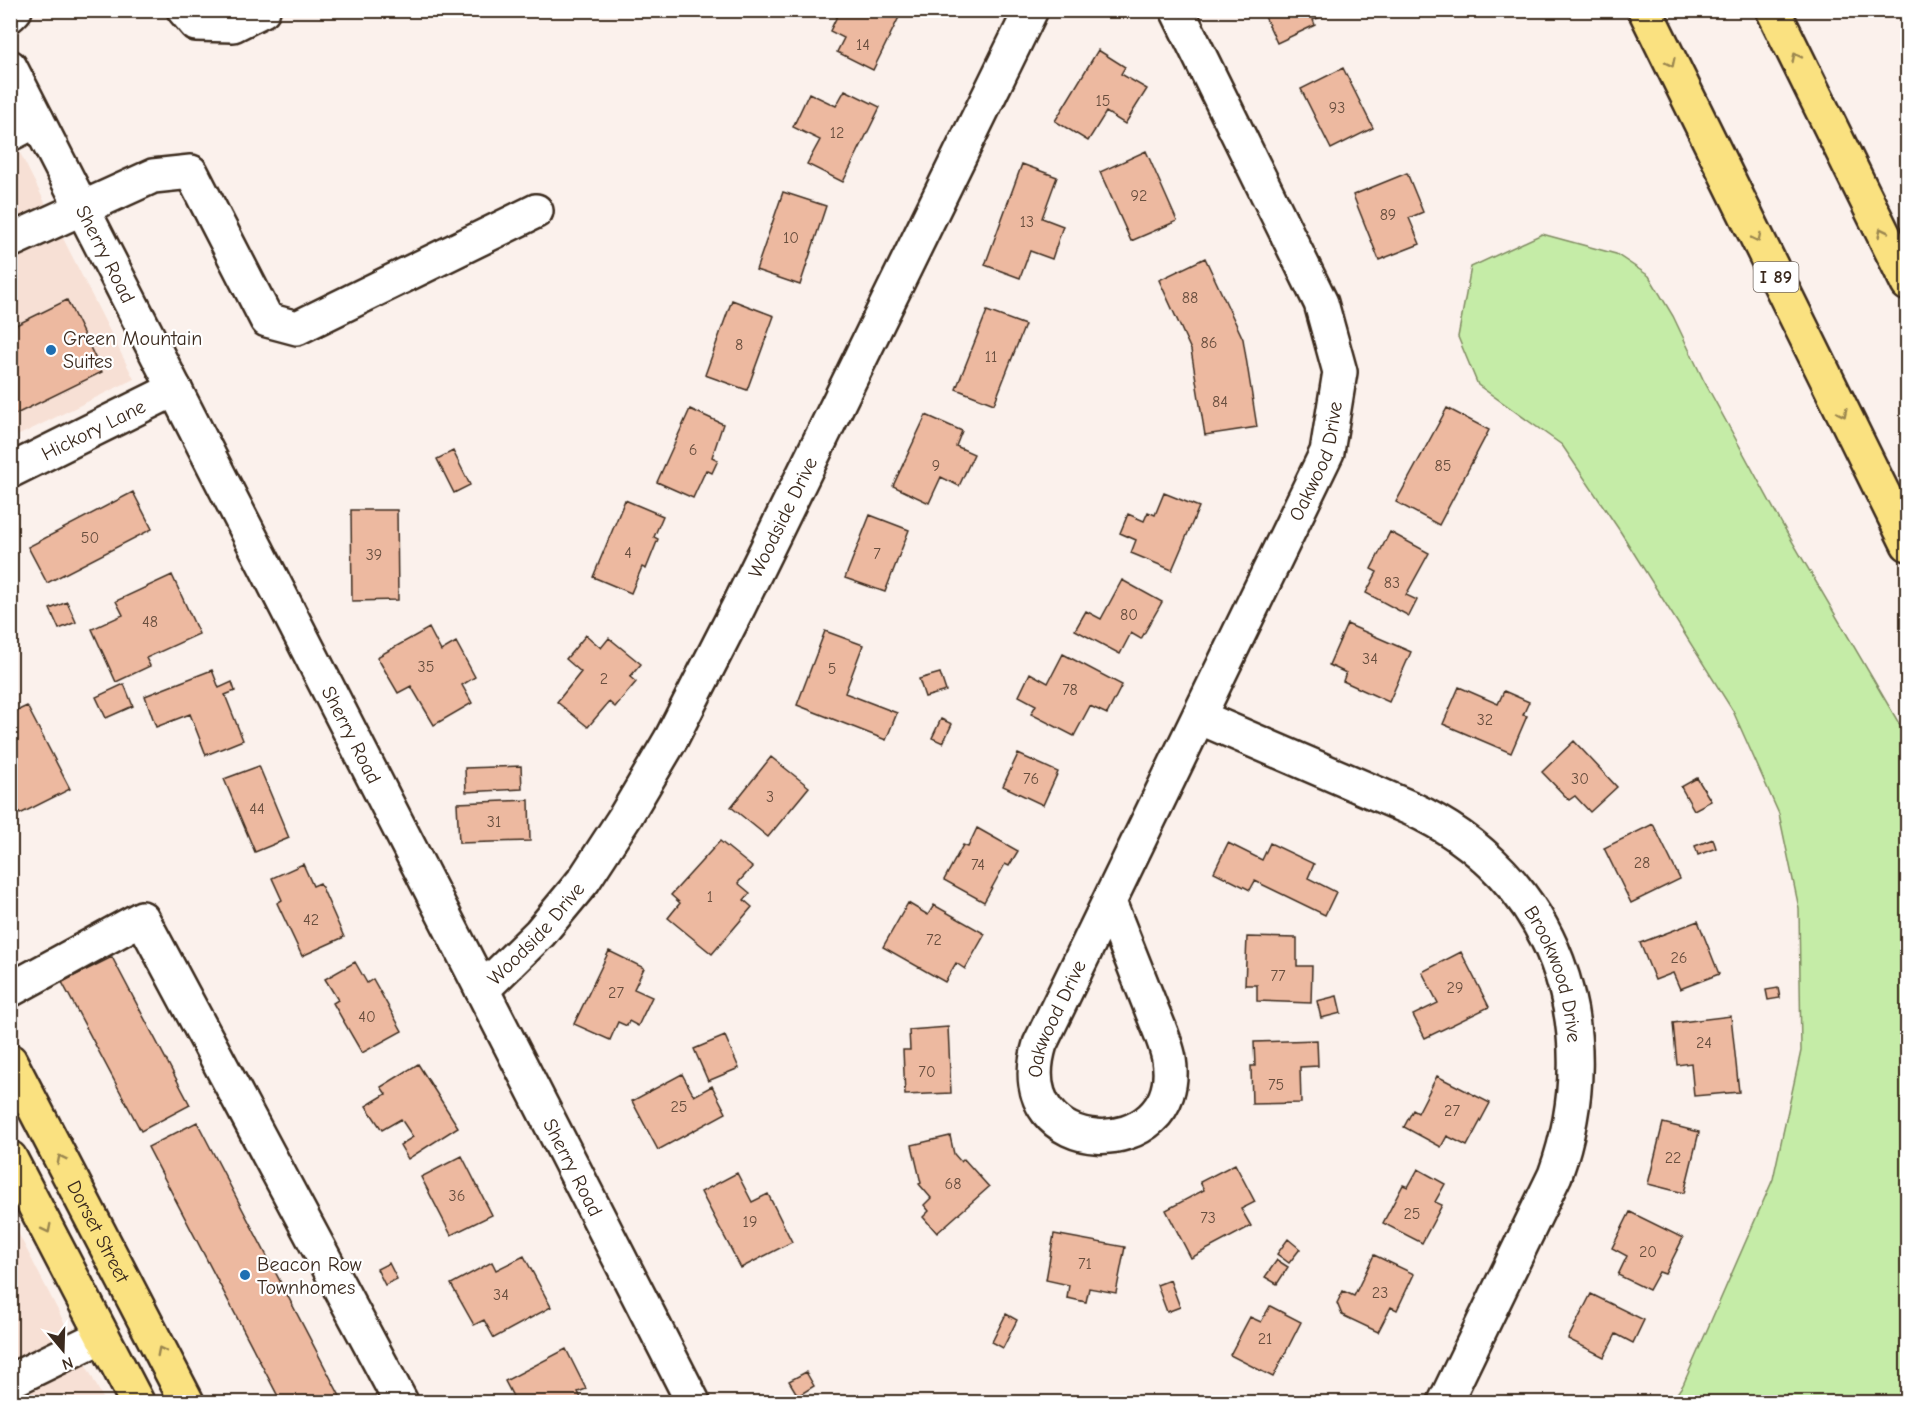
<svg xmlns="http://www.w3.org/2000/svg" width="1918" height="1413" font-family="'Comic Neue',sans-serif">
<rect width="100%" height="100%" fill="#fbf1ec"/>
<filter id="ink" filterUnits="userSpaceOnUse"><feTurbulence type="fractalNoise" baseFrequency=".0167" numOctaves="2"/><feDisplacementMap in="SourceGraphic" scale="12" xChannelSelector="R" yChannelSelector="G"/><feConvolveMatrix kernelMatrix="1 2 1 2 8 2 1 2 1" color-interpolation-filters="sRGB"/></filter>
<g filter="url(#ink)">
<path fill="#f7e0d5" d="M10,133l124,246 -123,60h-1z
M11,1219l94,183h-94z"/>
<path fill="#c5eca7" stroke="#808b62" stroke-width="1.5" d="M1542,234l74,20 33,22 24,40 30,63 79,145 125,213v665h-236l12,-17 90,-206 28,-128 -2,-143 -20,-94 -46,-103 -113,-180 -58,-86 -84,-60 -20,-48 13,-70z"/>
<path fill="#edb9a0" stroke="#3b2a1e" stroke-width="1.5" d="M840,10h56l5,3 -28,57 -36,-18 7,-14 -14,-7z
M1262,10h64l2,4 -15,6 2,5 -38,18z
M1098,50l27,17 -4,7 26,15 -22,35 -19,-12 -18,29 -33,-20z
M1343,68l30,60 -42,21 -30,-60z
M845,90l35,17 -37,75 -36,-18 13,-24 -27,-13 16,-34 27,13z
M1146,151l31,70 -46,20 -31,-69z
M1022,164l35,13 -15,41 21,8 -11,33 -22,-8 -10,27 -35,-13z
M1407,173l16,39 -14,6 11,26 -41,16 -26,-65z
M783,192l43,14 -26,79 -44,-15z
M1205,258l38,81 14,88 -52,8 -14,-85 -32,-70z
M67,300l35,72 -92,45v-89z
M732,300l42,16 -27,74 -42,-15z
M987,311l38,14 -31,79 -38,-15z
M1447,408l42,22 -50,95 -43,-23z
M690,409l33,15 -11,33 6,3 -6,13 -6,-3 -13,28 -36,-16z
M926,415l36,16 -6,15 18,8 -15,32 -18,-9 -12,26 -36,-17z
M453,451l17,34 -16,8 -17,-34z
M133,492l19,37 -105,54 -19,-36z
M1164,493l35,14 -27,63 -41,-17 5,-13 -16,-7 8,-19 16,7 4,-9 7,3z
M625,500l38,16 -9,21 4,2 -12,30 -4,-2 -11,26 -38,-16z
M351,510h46l1,90 -46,1z
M870,515l39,15 -24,62 -40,-14z
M1390,532l39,21 -23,42 11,5 -8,16 -43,-23 11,-21 -6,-3z
M172,575l27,59 -53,24 4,8 -34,16 -24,-53 31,-14 -7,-14z
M1122,580l40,22 -21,37 -10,-6 -11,21 -45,-24 11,-19 15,8z
M67,602l9,20 -17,7 -9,-20z
M1347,624l64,28 -22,50 -46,-21 3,-8 -17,-8z
M429,628l12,23 15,-9 19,35 -13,8 10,18 -38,22 -23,-39 -13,7 -21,-36z
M825,631l38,14 -18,48 52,20 -11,27 -89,-35z
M586,635l15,13 8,-10 32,26 -11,13 6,5 -21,25 -6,-5 -21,25 -31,-25 24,-30 -15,-13z
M1063,654l59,31 -15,29 -17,-8 -16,30 -43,-22 5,-9 -17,-9 11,-23 18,10z
M212,670l7,18 13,-6 3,9 -10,4 18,45 -37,15 -16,-41 -34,13 -11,-31z
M940,673l6,18 -21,6 -6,-18z
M124,684l9,22 -27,12 -10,-21z
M1459,687l39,17 6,-13 25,11 -6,13 4,1 -16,37 -68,-29z
M27,706l43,83 -50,25 -10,-19v-81z
M941,719l11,5 -9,19 -11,-5z
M1574,741l43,46 -27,25 -15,-16 -6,4 -27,-28z
M1018,754l40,18 -15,33 -40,-19z
M771,757l38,30 -41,50 -37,-30z
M259,766l30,72 -34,14 -31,-73z
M521,766l1,23 -56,3 -1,-24z
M1697,778l14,23 -17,9 -13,-23z
M529,800l1,41 -71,2 -2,-40z
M1653,824l27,55 -49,24 -27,-55z
M977,828l41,23 -9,15 -4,-2 -21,38 -40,-22 19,-35 5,2z
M1713,839l3,9 -18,7 -3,-9z
M720,841l32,26 -14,16 12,10 -6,7 8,7 -40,47 -44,-36 12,-15 -9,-8z
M1228,843l34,17 8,-17 44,21 -6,14 28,14 -11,23 -70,-34 -5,9 -36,-18z
M303,864l10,22 7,-3 24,54 -42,19 -25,-53 5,-3 -10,-22z
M908,903l20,12 6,-10 51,29 -20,35 -9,-6 -11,19 -62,-35z
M1698,921l21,53 -39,15 -7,-16 -18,7 -15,-37z
M1247,937l50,1v28h15l-1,37 -54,-2v-16h-12z
M609,951l35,17 -10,21 18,8 -14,29 -9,-5 -2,5 -9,-4 -8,18 -36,-16z
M1461,952l28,55 -64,31 -12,-23 25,-12 -16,-31z
M112,957l78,148 -49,26 -79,-149z
M355,962l12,21 6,-4 29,52 -40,22 -29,-50 5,-3 -13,-21z
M1778,988l2,10 -12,2 -2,-10z
M1337,996l4,17 -20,5 -4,-17z
M1731,1016l8,76 -45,4 -3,-33 -14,2 -4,-42z
M948,1027l3,66 -46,2 -2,-45h7l-1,-20z
M725,1036l14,32 -31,13 -14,-32z
M1317,1040l1,26 -18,1 1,36 -49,1 -1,-38h4l-1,-24z
M418,1064l40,63 -50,32 -8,-14 13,-8 -12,-18 -19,11 -16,-24 20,-12 -5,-7z
M682,1074l12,22 18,-10 14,27 -68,37 -26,-49z
M1437,1076l53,27 -23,43 -20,-10 -6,11 -37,-20 9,-17 5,3z
M197,1122l146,280h-62l-133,-255z
M1663,1123l36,9 -15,61 -36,-9z
M950,1136l4,18 7,8 3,-3 25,28 -52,46 -14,-16 6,-6 -5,-6 7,-7 -12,-14 2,-1 -9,-38z
M462,1156l30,59 -41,20 -30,-58z
M1235,1164l20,38 -14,7 10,17 -60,32 -25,-48 38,-20 -4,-8z
M1418,1169l27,15 -10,18 7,3 -20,38 -39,-20 20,-38 5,2z
M737,1173l15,29 16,-8 24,48 -51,26 -40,-76z
M1630,1212l53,26 -18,36 -6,-2 -10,18 -31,-15 9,-19 -15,-8z
M1054,1234l71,13 -9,46 -27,-5 -3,14 -19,-4 2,-13 -23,-5z
M1288,1239l12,10 -11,14 -12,-9z
M1374,1255l40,19 -17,36 -6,-3 -13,25 -36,-17 -5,-12 6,-12 11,5z
M524,1256l27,51 -57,31 -10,-18 -10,5 -23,-41 41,-22 4,8z
M1277,1260l11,7 -11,17 -12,-7z
M389,1263l8,16 -12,6 -8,-16z
M1170,1280l10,27 -13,5 -10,-27z
M1591,1294l53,26 -11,23 -17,-9 -12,23 -36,-18z
M1270,1306l31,16 -28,55 -43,-22 20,-38 11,5z
M1006,1314l11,6 -14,28 -11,-6z
M566,1349l20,40 -8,3 5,10h-67l-11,-21z
M806,1372l8,14 -16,10 -9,-15z"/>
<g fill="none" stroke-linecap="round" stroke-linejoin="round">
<defs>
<g id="minor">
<path d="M184,10l12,14 37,1 30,-15"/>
<path d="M10,15l5,-5"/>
<path id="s1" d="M10,67l683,1335"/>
<path d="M10,134l27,-14"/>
<path d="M10,241l143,-65 38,-4 76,148 30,8 239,-117"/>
<path id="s2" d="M10,471l165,-82"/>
<path id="s3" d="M1199,717l211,91c146,67 198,220 145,367l-110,227"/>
<path id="s4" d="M1109,902c14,35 28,70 42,106 6,16 15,34 18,51 17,107 -165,104 -129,-15l287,-592 13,-80 -19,-69 -144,-293"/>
<path d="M10,990l132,-72 259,484"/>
<path id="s5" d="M482,990l58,-57 44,-53 41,-63 46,-78 67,-131 293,-598"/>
<path d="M10,1381l92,-45"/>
</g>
<g id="major">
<path id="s6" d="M10,1061l177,341"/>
<path d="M10,1158l127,244"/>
</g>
<path id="highway" d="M1645,10l263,534
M1773,10l135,274"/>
</defs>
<use href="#minor" stroke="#3b2a1e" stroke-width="38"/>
<use href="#major" stroke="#3b2a1e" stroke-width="38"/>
<use href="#highway" stroke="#3b2a1e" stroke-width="38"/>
<use href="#minor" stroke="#fff" stroke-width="33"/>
<use href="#major" stroke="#fae180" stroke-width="33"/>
<use href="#highway" stroke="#fae180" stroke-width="33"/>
</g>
<defs><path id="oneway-chevron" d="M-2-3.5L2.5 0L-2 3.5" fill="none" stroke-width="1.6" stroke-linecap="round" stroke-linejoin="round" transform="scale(1.5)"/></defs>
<g stroke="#9a864f">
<use href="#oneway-chevron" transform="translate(1796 57) rotate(-116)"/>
<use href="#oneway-chevron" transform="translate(1671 63) rotate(64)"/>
<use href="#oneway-chevron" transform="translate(1882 232) rotate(-116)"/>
<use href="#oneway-chevron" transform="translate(1757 238) rotate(64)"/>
<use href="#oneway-chevron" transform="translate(1843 413) rotate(64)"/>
<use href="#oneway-chevron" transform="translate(61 1159) rotate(-117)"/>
<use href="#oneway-chevron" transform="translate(47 1229) rotate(63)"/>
<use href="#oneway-chevron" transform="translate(161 1351) rotate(-117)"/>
</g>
</g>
<g fill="#1f6fb2" stroke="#fff" stroke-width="2">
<circle cx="51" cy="350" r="6"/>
<circle cx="245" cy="1275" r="6"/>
</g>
<g text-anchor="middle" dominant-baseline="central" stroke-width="4.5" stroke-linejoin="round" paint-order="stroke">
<g font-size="16" fill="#684e3e">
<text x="863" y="45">14</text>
<text x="1103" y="101">15</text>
<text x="1337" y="108">93</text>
<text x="837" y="133">12</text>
<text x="1139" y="196">92</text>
<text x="1388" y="215">89</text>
<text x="1027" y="222">13</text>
<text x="791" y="238">10</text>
<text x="1190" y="298">88</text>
<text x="1209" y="343">86</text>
<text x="739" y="345">8</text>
<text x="991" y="357">11</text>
<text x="1220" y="402">84</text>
<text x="693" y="450">6</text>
<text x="936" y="466">9</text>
<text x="1443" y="466">85</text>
<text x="90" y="538">50</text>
<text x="628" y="553">4</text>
<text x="877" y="554">7</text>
<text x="374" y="555">39</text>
<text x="1392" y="583">83</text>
<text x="1129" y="615">80</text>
<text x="150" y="622">48</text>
<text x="1370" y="659">34</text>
<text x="426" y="667">35</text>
<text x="832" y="669">5</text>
<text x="604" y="679">2</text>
<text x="1070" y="690">78</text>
<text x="1485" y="720">32</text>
<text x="1031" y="779">76</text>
<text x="1580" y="779">30</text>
<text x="770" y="797">3</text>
<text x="257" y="809">44</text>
<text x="494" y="822">31</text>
<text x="1642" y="863">28</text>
<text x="978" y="865">74</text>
<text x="710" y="897">1</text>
<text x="311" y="920">42</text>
<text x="934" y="940">72</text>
<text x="1679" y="958">26</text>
<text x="1278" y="976">77</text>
<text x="1455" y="988">29</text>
<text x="616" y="993">27</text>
<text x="367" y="1017">40</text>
<text x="1704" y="1043">24</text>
<text x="927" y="1072">70</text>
<text x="1276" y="1085">75</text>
<text x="679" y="1107">25</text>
<text x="1452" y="1111">27</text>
<text x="1673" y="1158">22</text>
<text x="953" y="1184">68</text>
<text x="457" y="1196">36</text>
<text x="1412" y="1214">25</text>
<text x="1208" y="1218">73</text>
<text x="750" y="1222">19</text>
<text x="1648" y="1252">20</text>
<text x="1085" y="1264">71</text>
<text x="1380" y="1293">23</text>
<text x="501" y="1295">34</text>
<text x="1265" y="1339">21</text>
</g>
<rect fill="#fff" stroke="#766a62" stroke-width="1.5" x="1753.5" y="262" width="45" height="30" rx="4.5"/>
<g font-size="18" font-weight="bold" fill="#3b2a1e">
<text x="1776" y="277">I 89</text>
</g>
<g font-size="20" fill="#3b2a1e" stroke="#fff">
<text stroke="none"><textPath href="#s1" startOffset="210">Sherry Road</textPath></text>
<text stroke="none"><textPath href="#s2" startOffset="93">Hickory Lane</textPath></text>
<text stroke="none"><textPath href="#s4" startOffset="1065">Oakwood Drive</textPath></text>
<text stroke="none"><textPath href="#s5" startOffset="564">Woodside Drive</textPath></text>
<text stroke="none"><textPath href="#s1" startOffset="750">Sherry Road</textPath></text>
<text stroke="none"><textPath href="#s5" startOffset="78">Woodside Drive</textPath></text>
<text stroke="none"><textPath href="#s3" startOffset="459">Brookwood Drive</textPath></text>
<text stroke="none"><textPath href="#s4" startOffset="448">Oakwood Drive</textPath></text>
<text stroke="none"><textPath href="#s1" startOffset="1236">Sherry Road</textPath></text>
<text stroke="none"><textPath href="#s6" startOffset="192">Dorset Street</textPath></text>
</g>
<g font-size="20" fill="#3b2a1e" stroke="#fff" text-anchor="start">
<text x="63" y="338">Green Mountain<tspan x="63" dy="23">Suites</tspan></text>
<text x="257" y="1264">Beacon Row<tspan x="257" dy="23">Townhomes</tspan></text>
</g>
</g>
<rect width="1918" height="1413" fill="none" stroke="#fff" stroke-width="36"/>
<rect x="18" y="18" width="1882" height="1377" fill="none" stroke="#3b2a1e" stroke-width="2" filter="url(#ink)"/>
<g transform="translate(63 1350) rotate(161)" stroke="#ffffff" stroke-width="4.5" paint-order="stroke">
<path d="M0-4.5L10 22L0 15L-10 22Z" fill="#3b2a1e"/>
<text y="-9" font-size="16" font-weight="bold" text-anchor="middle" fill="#3b2a1e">N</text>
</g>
</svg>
